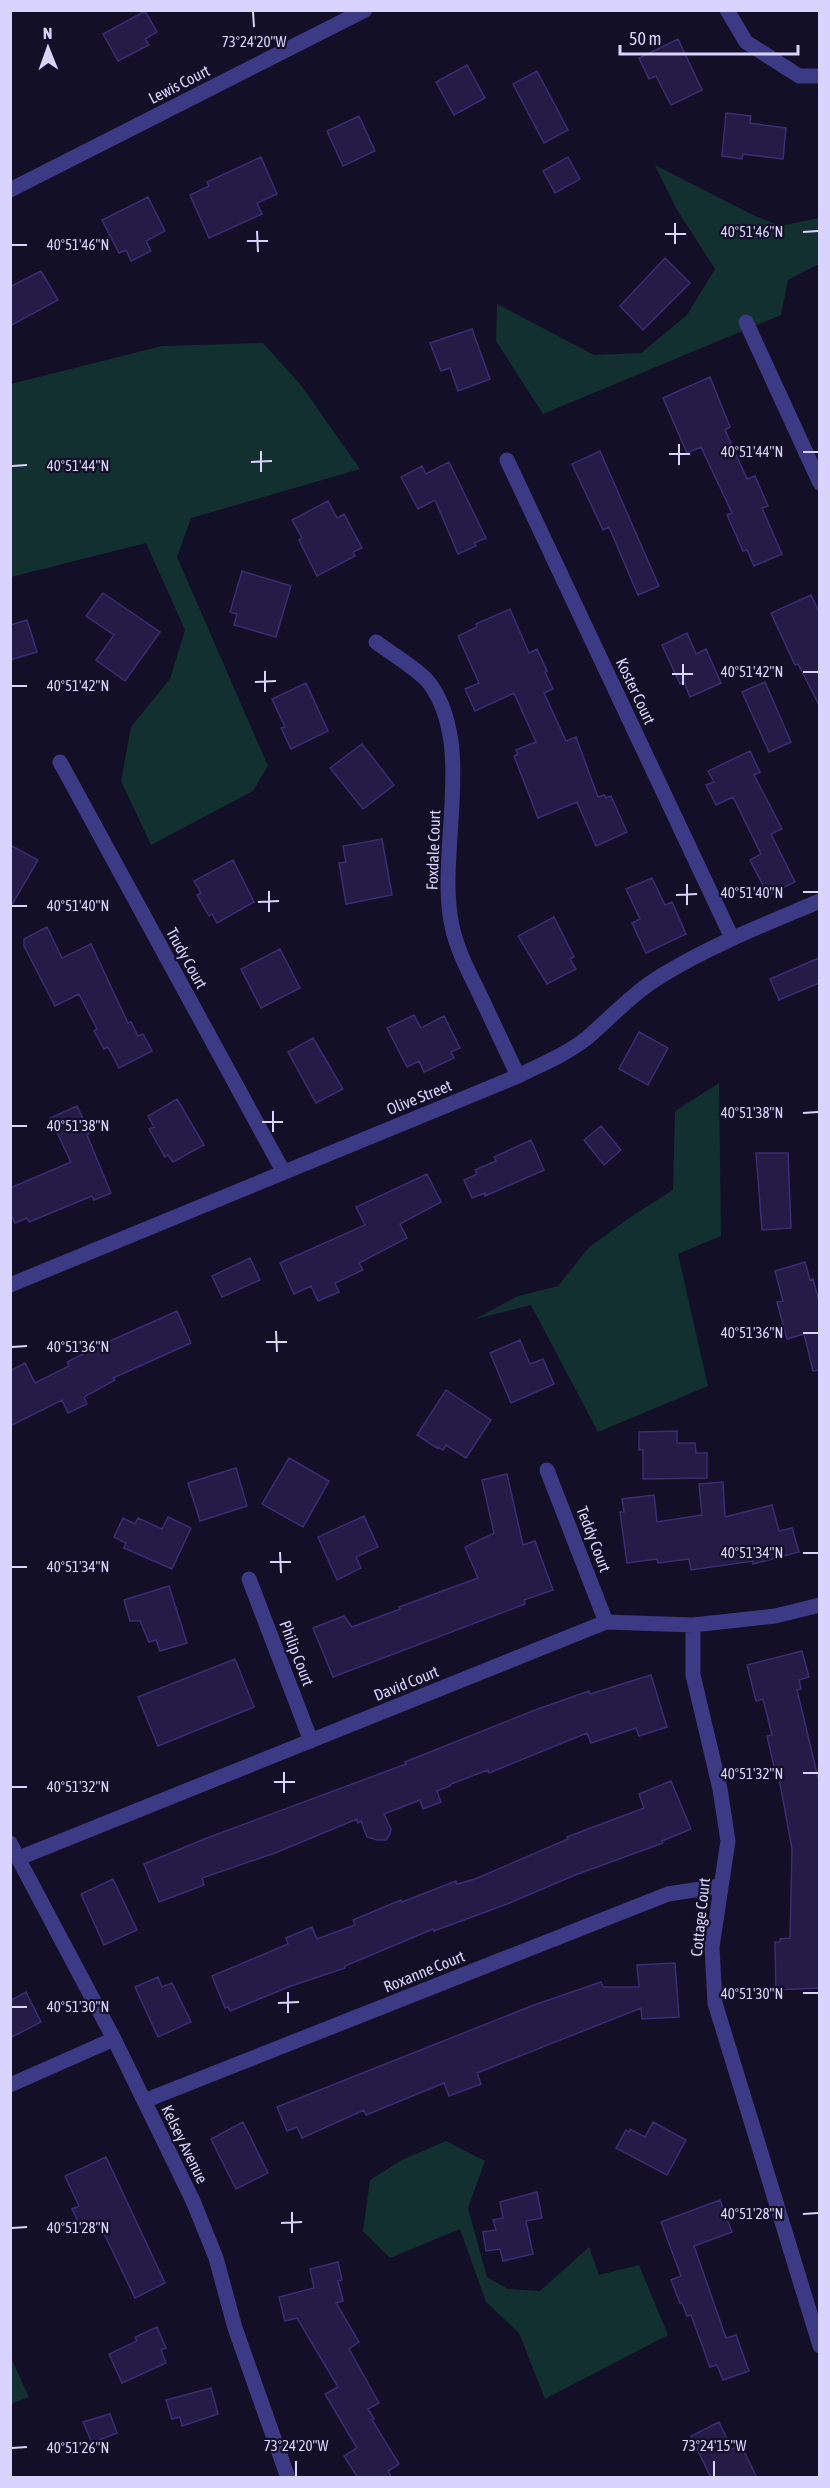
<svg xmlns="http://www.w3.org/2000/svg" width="830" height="2488" font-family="'Asap Condensed',sans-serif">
<rect width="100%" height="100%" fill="#130f26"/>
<path fill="#12302f" d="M655,165l98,50 27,11 39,-8v46l-31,16 -7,35 -238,99 -47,-73 1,-37 97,51 47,-2 46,-38 28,-46 -39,-61z
M263,343l37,41 60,85 -169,49 -14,39 91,209 -15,25 -102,54 -30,-64 10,-54 39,-48 15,-49 -39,-87 -135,34v-193l151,-38z
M719,1083l2,153 -43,18 30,132 -110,46 -67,-127 -56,14 43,-23 40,-10 31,-39 43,-31 41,-26 2,-79z
M446,2141l39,20 -17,47 19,69 21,12 32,2 49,-44 10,28 40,-10 29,70 -123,64 -26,-66 -33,-31 -26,-73 -70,29 -27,-27 7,-51 32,-20z
M11,2358l18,39 -18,7h-1z"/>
<path fill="#241b47" stroke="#3b2d73" stroke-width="1.5" d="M145,11l12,21 -12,7 4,6 -31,16 -15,-27z
M678,39l24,51 -31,15 -15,-29 -7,3 -10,-21z
M467,65l18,33 -31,17 -18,-33z
M537,71l31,59 -24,13 -31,-59z
M726,113l25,3 -1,7 36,5 -3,31 -40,-5 -1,5 -20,-3z
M359,116l16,35 -32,15 -16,-35z
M261,157l16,37 -20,9 5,11 -53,24 -19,-43 19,-9 -2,-4z
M568,157l12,22 -25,14 -12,-22z
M148,197l17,34 -19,10 5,10 -20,10 -5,-11 -7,3 -17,-33z
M665,258l25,25 -47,47 -23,-24z
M41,271l17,29 -48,26v-39z
M472,329l18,50 -32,12 -8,-23 -9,3 -11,-28z
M710,377l20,50 -5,3 22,49 8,-3 13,30 -6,2 20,46 -28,12 -7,-16 -4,1 -16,-36 5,-2 -31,-66 -14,6 -24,-55z
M600,451l59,135 -21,9 -29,-68 -6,3 -31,-66z
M449,462l37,76 -12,5 2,3 -18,8 -23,-54 -17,9 -17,-32 21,-11 4,8z
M328,501l9,17 7,-4 18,34 -9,4 2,4 -38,20 -18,-36 3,-2 -10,-18z
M242,571l49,15 -15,51 -42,-12 3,-11 -7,-2z
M103,593l57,39 -35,49 -29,-21 18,-25 -28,-19z
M811,595l8,17v93l-21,-41 -3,1 -24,-52z
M510,609l19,44 8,-4 10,22 -2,1 8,17 -9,4 22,48 10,-4 22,60 6,-2 2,3 5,-2 16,36 -31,14 -19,-44 -39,16 -24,-62 4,-2 -2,-4 20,-8 -22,-49 -39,18 -10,-22 14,-6 -21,-47 19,-9 -1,-3z
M27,620l10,32 -27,8v-35z
M687,633l9,21 10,-5 15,34 -31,14 -6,-15 -4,2 -18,-39z
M765,682l26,60 -22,10 -27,-60z
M306,683l22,48 -37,18 -10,-21 4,-1 -13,-28z
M362,744l32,41 -31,24 -33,-41z
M750,751l10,21 -6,3 28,54 -11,5 24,48 -27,13 -18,-35 11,-6 -28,-57 -17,8 -10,-20 8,-3 -6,-11z
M382,839l10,56 -46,9 -7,-41 7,-1 -3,-16z
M10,845l28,15 -28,48z
M233,860l21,42 -37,21 -5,-9 -3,2 -12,-21 4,-2 -7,-12z
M652,878l13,27 7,-3 14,32 -40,19 -14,-30 8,-4 -14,-30z
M554,917l20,40 -4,2 6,10 -29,15 -29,-48z
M47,927l15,31 29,-14 37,79 3,-1 7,14 5,-2 9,17 -33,17 -11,-21 -4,2 -10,-18 3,-2 -18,-35 -24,12 -31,-60v-7z
M280,949l20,39 -39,20 -20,-39z
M819,958v25l-40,17 -9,-21z
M414,1015l7,13 23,-12 16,32 -9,4 3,6 -30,14 -5,-11 -12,6 -20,-39z
M639,1032l29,16 -20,37 -29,-16z
M313,1038l30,51 -27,14 -28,-51z
M177,1099l27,46 -31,17 -5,-7 -3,2 -16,-28 5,-2 -6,-11z
M77,1106l13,27 -3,2 24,58 -17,7 -2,-4 -63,26 -2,-4 -12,5 -5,-10v-25l61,-26 -21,-44z
M601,1126l20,24 -17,15 -20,-25z
M531,1140l13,30 -59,26v-3l-13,5 -8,-18 13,-6 -2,-4 21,-9 -2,-4z
M756,1153h32l3,75 -29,2z
M427,1174l14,28 -41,22 7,14 -48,25 4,7 -28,13 4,9 -21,9 -7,-15 -17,8 -14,-31 85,-38 -9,-18z
M250,1258l10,22 -38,17 -10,-21z
M805,1262l5,18 3,-1 6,23v68l-6,1 -9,-37 -17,5 -10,-37 6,-1 -8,-30z
M177,1311l14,32 -78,35 2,2 -31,17 3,7 -19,9 -6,-13 -52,26v-55l15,-8 10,20 34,-17 -2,-4 34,-17z
M520,1340l10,24 13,-5 11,25 -43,19 -21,-50z
M446,1390l45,30 -25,38 -20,-13 -3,5 -5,-3 -1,1 -20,-13z
M677,1431v12h18l1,10h11v25l-64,1v-29h-4v-18z
M289,1458l40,23 -26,46 -41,-23z
M236,1468l11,38 -47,15 -12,-38z
M507,1474l16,71 12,-4 18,49 -29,10 1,4 -192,73 -20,-49 31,-12 8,11 48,-18 -1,-2 79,-29 -13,-31 29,-14 -12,-53z
M723,1482l2,35 47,-12 7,26 13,-3 7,24 -46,12v-3l-62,9 -2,-11 -31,4 -1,-4 -30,4 -7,-51h4l-2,-13 32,-4 3,27 45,-7 -3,-31z
M364,1516l14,31 -22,10 5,11 -24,12 -19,-43z
M168,1517l23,11 -19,41 -48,-21 2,-5 -12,-6 9,-19 12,6 3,-6 24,11z
M169,1586l18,57 -27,8 -4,-11 -7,2 -9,-21h-10l-6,-21z
M802,1651l7,26 -10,3 2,9 -4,1 22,92v206l-43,2 -1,-48h5v-3l10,-1 2,-89 -13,-71 -2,1 -10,-43 5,-1 -9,-36 -7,2 -9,-36z
M235,1659l19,48 -96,39 -20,-49z
M651,1675l16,52 -28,9 -3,-8 -45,15 -4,-10 -98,40 -1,-3 -37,14 -1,2 -13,5 4,11 -18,7 -3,-9 -36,14 7,15 -1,5 -4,6h-9l-10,-3 -6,-16 -3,2 -1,-4 -82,34 -73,25 2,7 -45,17 -15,-38 63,-26 199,-74 -1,-2 130,-52 54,-19 1,3z
M671,1781l20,48 -29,12 1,2 -88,32 -68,29 -73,27 -1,-2 -88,37v2l-54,18 -61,25 -2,-4 -3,1 -13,-32 76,-32 -2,-6 26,-11 5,12 38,-14 -2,-5 48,-20 1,2 54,-21 1,3 18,-5 93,-40 -1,-2 77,-29 -5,-14z
M113,1879l24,51 -33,15 -23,-51z
M675,1963l4,54 -37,2 -1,-11 -164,65 4,11 -32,12 -5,-13 -78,32 -2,-5 -62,28 -5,-11 -10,4 -10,-24 257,-102 67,-23 2,5h36l-2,-22z
M158,1977l4,10 10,-4 19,39 -33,15 -23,-50z
M26,1992l15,30 -31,16v-37z
M243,2122l25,51 -32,16 -25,-50z
M653,2122l33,18 -19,35 -51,-27 10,-18 3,2 1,-3 15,8z
M106,2157l59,126 -30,15 -37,-77 -17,7 -9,-19 7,-3 -14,-30z
M537,2192l5,26 -16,3 7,33 -30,7 -3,-12 -14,2 -3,-19 13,-2 -3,-10 10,-2 -3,-16z
M720,2200l12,32 -38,14 32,92 10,-3 13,36 -26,9 -6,-15 -7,2 -19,-52 -4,1 -5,-13h-2l-9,-23 10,-4 -20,-54z
M338,2262l4,18 -4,1 5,20 -7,2 23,39 -10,7 30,54 -11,6 6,10 -2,1 27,44 -11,7 4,7h-34l-14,-22 13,-8 -32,-54 13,-7 -41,-69 -12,3 -6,-24 35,-9 -4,-19z
M157,2327l9,21 -5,2 5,13 -44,20 -13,-29 28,-13 -2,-4z
M211,2388l7,26 -36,12 -2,-9 -8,2 -6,-19z
M110,2414l7,19 -25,10 -9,-21z
M719,2422l13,27 9,-4 16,33h-46l-20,-42z"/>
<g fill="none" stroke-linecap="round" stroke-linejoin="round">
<path stroke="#3d3a85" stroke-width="15" d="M727,10l19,32 53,34h21
M10,190l355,-180
M746,322l74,161
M507,460l225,478
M376,642c13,10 46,30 54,42 46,64 6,170 22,242 5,24 17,46 27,67 13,28 26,55 39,83
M60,762l223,409
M10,1285l508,-209c24,-12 49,-22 69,-38 24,-21 46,-45 74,-62 50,-31 105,-52 159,-75
M547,1470l59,152
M249,1579l62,162
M693,1625v50l27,114 8,52 -16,106 3,56 105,343
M10,1843l104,196 79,162 23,57 19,70 53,150
M19,1858l587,-236 87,3 82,-9 45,-11
M10,2085l104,-46
M144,2101l524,-207 52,-8"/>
</g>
<path fill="none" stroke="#d9d4ff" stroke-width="2" d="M253,12l1,15M675,223v21M257,231l1,21M803,232l15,-1M665,234h21M247,241h21M12,245h15M679,444v21M261,451v21M803,452h15M669,454h21M251,462l21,-1M12,466l15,-1M683,664v21M265,671v21M803,672h15M672,674h21M255,682l21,-1M12,686h15M687,884v21M269,891v21M803,892h15M676,895l21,-1M258,902l21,-1M12,906h15M273,1111v21M803,1113l15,-1M262,1122h21M12,1126h15M276,1331l1,21M803,1333h15M266,1342h21M12,1347l15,-1M280,1552l1,21M803,1553h15M270,1562h21M12,1567h15M284,1772v21M803,1773h15M274,1782h21M12,1787h15M288,1992v21M803,1993h15M278,2003l21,-1M12,2007h15M292,2212v21M803,2214l15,-1M281,2223l21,-1M12,2228l15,-1M12,2448l15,-1M296,2461v15M714,2461v15"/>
<g text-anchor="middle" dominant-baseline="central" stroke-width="4.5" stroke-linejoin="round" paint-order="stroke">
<g font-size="16" fill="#d9d4ff" stroke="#130f26">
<text transform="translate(179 84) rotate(-27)">Lewis Court</text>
<text transform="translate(636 691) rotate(65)">Koster Court</text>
<text transform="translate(433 850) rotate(-88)">Foxdale Court</text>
<text transform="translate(187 958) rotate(61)">Trudy Court</text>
<text transform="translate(419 1097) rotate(-22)">Olive Street</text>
<text transform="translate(594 1539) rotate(69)">Teddy Court</text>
<text transform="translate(297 1653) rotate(69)">Philip Court</text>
<text transform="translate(406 1683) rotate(-22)">David Court</text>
<text transform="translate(700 1917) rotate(-84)">Cottage Court</text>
<text transform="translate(424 1971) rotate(-22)">Roxanne Court</text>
<text transform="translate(185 2144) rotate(64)">Kelsey Avenue</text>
</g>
</g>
<g font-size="15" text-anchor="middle" fill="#d9d4ff" stroke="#130f26" stroke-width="4.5" stroke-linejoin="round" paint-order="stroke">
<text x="254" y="47">73°24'20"W</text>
<text x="752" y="237">40°51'46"N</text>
<text x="78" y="250">40°51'46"N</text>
<text x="752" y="457">40°51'44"N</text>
<text x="78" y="471">40°51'44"N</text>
<text x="752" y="677">40°51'42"N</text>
<text x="78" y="691">40°51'42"N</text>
<text x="752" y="898">40°51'40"N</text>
<text x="78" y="911">40°51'40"N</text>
<text x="752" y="1118">40°51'38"N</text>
<text x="78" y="1131">40°51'38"N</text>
<text x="752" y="1338">40°51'36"N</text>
<text x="78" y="1352">40°51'36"N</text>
<text x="752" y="1558">40°51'34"N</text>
<text x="78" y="1572">40°51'34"N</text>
<text x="752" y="1779">40°51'32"N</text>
<text x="78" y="1792">40°51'32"N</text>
<text x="752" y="1999">40°51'30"N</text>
<text x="78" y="2012">40°51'30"N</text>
<text x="752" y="2219">40°51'28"N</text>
<text x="78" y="2233">40°51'28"N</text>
<text x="296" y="2451">73°24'20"W</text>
<text x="714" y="2451">73°24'15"W</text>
<text x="78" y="2453">40°51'26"N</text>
</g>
<rect width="830" height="2488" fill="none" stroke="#d9d4ff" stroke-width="24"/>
<g transform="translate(48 48) rotate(359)" stroke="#130f26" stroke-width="4.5" paint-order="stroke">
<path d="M0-4.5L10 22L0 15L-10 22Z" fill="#d9d4ff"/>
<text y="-9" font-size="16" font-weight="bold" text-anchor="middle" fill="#d9d4ff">N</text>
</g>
<path d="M620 45v9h178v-9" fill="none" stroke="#d9d4ff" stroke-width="3"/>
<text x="629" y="45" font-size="18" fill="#d9d4ff" stroke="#130f26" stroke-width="4.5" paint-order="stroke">50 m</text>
</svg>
